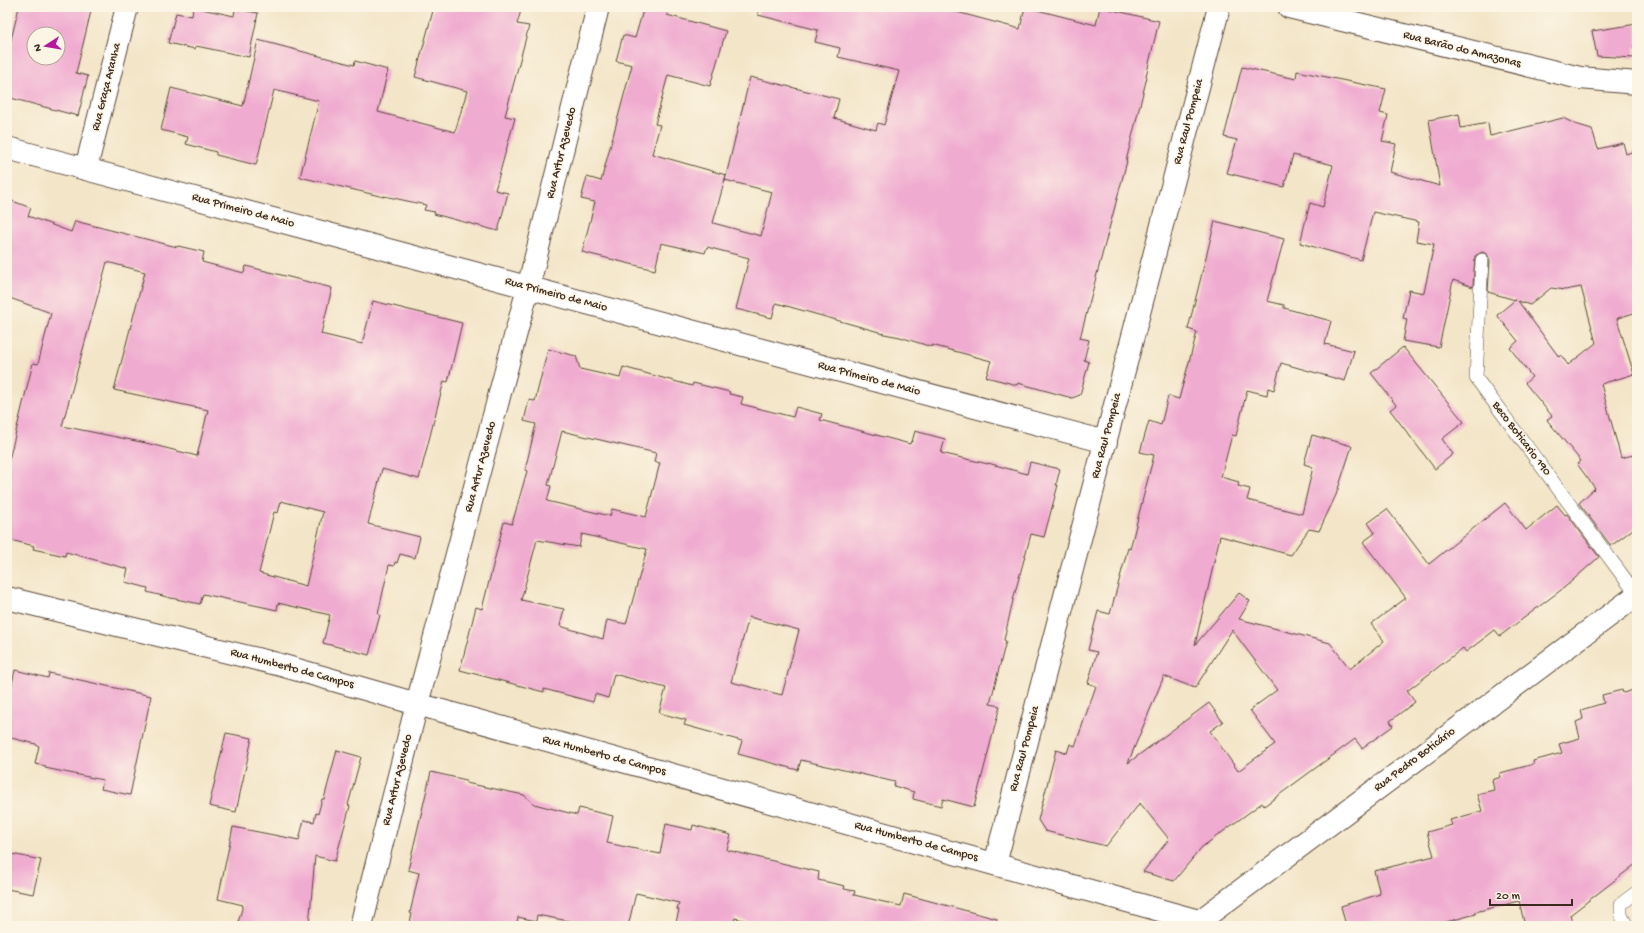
<svg xmlns="http://www.w3.org/2000/svg" width="1644" height="933" font-family="'Gochi Hand',sans-serif">
<rect width="100%" height="100%" fill="#fcf5e5"/>
<filter id="ink" filterUnits="userSpaceOnUse"><feTurbulence type="fractalNoise" baseFrequency=".025" numOctaves="2"/><feDisplacementMap in="SourceGraphic" scale="8" xChannelSelector="R" yChannelSelector="G"/><feConvolveMatrix kernelMatrix="1 2 1 2 8 2 1 2 1" color-interpolation-filters="sRGB"/></filter>
<filter id="wash" filterUnits="userSpaceOnUse"><feTurbulence type="fractalNoise" baseFrequency=".012" numOctaves="4" result="noise"/><feDisplacementMap in="SourceGraphic" scale="16" xChannelSelector="R" yChannelSelector="G"/><feGaussianBlur stdDeviation="0.9" result="paint"/><feColorMatrix in="noise" values="0 0 0 0 0 0 0 0 0 0 0 0 0 0 0 0 0 1.4 0 .05"/><feComposite in="paint" operator="in"/></filter>
<g filter="url(#wash)">
<rect width="100%" height="100%" fill="#f3e5c8"/>
<g id="blocks">
<path fill="#f0abd0" fill-rule="evenodd" d="M19,7h73l-16,66 12,3 -10,40 -71,-19v-41zM34,34h24v24h-24z
M193,7l41,9 1,-7 23,4 -9,44 -53,-11 -1,3 -27,-6 8,-30 16,3z
M434,7h88l-5,17 12,2 -24,90 10,2 -20,72 13,3 -10,38 -64,-17 1,-2 -11,-2 2,-5 -42,-9v1l-84,-20 19,-76 -45,-11 -18,75 -40,-10v-3l-30,-8 2,-7 -27,-7 10,-42 72,18 15,-66 96,25 1,-4 33,9 -10,42 77,20 12,-41 -52,-14z
M644,7h26l-3,8 59,16 -16,55 -42,-11 -13,49 5,1 -8,29 74,21 -13,48 48,13 11,-44 -47,-12 25,-103 89,22 -5,19 42,12 2,-7 6,2 15,-54 -61,-14 2,-9 -25,-6 3,-12 -60,-15v-8h180l82,22 5,-22 71,18 4,-18 59,14 -13,55 1,1 -21,84h1l-47,177 9,2 -5,20 5,2 -9,33 -8,3 -54,-15 -1,2 -31,-8 5,-16 -59,-16v2l-32,-10 -21,-4v-1l-103,-29 -4,15 -36,-9 13,-51 -42,-11 -2,6 -44,-10 -6,27 -73,-18 13,-50 -14,-3 6,-22 14,4 31,-116 -16,-4 7,-26 12,3z
M1637,24v23h-3l1,11 -38,-2 -5,-25z
M1242,67l54,12 1,-8 89,18 -6,24 8,2 -6,26 14,3 -6,28 50,14 -11,-66 30,-6 2,14 27,-5 2,13 73,-18 12,6 17,5 6,20 25,-6 3,11 11,-4v162l-19,6 -1,1 17,55 -33,10 20,74 16,-4v72l-26,20 -32,-43 16,-15 -18,-24 4,-3 -34,-41 5,-4 -27,-33 7,-6 -22,-29 8,-7 -21,-26 18,-15 -27,-8 2,-32 -3,-6 -5,-2 -7,4 -2,31 -20,-7 -14,67 -36,-6 4,-22 -4,-1 6,-28 15,3 10,-49 -18,-3 3,-19 -46,-10 -12,48 -61,-17 10,-40 13,4 10,-42 -40,-10 -9,32 -57,-14 10,-33 -13,-3zM1581,287l15,56 -28,22 -7,-10 -2,2 -41,-56 12,4 21,-17 14,2z
M7,199l24,9 -3,8 43,16 4,-11 102,26 1,-1 26,6 -2,10 42,11 2,-7 86,22 -11,46 41,10 11,-43 89,22 -14,59 -4,-1 -25,98 -37,-10 -14,55 52,13 -5,21 -15,-4 -3,9 -2,-1 -1,4 -5,-1 -11,49 2,1 -11,40 -46,-12 7,-28 -52,-12 -1,7 -74,-16 -3,10 -29,-6 -24,-6 1,-4 -23,-6 3,-13 -62,-17 -1,4 -32,-7 1,-3 -27,-7v-71l26,-105 5,1 13,-51 -44,-16zM107,262l38,10 -31,118 94,20 -11,46 -51,-13 -84,-17zM281,501l42,11 -17,74 -47,-13 15,-61 4,1z
M1215,221l69,18 -17,62 17,4v3l47,13 -6,23 29,7 -9,30 -64,-18 -7,27 -6,-2 -1,7 -20,-5 -11,46 -4,-1 -11,42 18,5 -1,4 12,3 -3,11 55,14 11,-47 -9,-3 8,-29 40,11 -16,49 -17,36 -10,-2 -18,26 -71,-19 -25,109 44,-52 11,8 -11,18 91,24 20,26 34,-28 -13,-17 35,-26 -43,-56 12,-9 -7,-10 19,-14 42,55 76,-61 21,27 31,-25 8,10 2,-1 32,43 -34,30 -65,49 -5,-6 -29,22 -3,-4 -56,43 8,11 -25,19 3,5 -31,22 -7,-9 -91,67 -2,-3 -60,44 -28,34 -31,-9 26,-33 -29,-36 -34,43 -61,-15 -7,-11 18,-70 11,3 3,-9 5,2 21,-60 -8,-3 9,-31 -9,-2 10,-39 12,3 18,-66 2,1 24,-94 -14,-3 9,-31 12,4 7,-29 11,3 18,-67 -9,-3zM1232,630l45,60 -27,20 25,34 -37,27 -28,-40 13,-9 -14,-19 -81,60 36,-87 31,12z
M1403,347l61,75 -22,17 11,15 -18,15 -45,-59 6,-5 -25,-32z
M548,349l28,7 4,13 40,9 3,-11 69,19 1,-3 37,9 -1,2 14,3 -2,7 52,13 3,-10 26,7 -2,6 90,24 1,-3 1,1 3,-11 30,8 -4,14 47,11v-1l39,11 3,-12 30,7 -4,16h2l-14,52 -13,-3 -17,62 -10,44 2,1 -16,63 10,2 -26,101 -31,-8 -2,7 -28,-7 1,-7 -20,-6 1,-4 -94,-22 -3,10 -60,-16 4,-13 -58,-16 2,-5 -27,-7 7,-25 -52,-14 -6,24 -13,-4 -2,8 -49,-13v3l-84,-22 16,-63 6,2 22,-87 8,2 15,-53 -2,-1 11,-46 -12,-3 5,-21 6,1zM562,431l94,22 -2,9 6,1 -14,54 -34,-8 -2,7 -63,-15 4,-15 -3,-1zM582,534l65,15 -21,75 -19,-4 -4,19 -43,-13 4,-17 -43,-9 16,-60 42,7zM749,617l50,13 -17,65 -51,-13z
M15,670l33,8 1,-5 102,23 -21,99 -29,-6 2,-9 -58,-12 1,-2 -11,-2 4,-18 -3,-1v-1l-29,-7v-30z
M1637,689v174l-67,52 3,11h-48l-6,-25 -44,11 1,2 -30,8 1,4h-101l-5,-20 39,-12 -6,-23 60,-15 -7,-24 25,-7 -2,-5 32,-9 -5,-17 17,-4 -2,-10 9,-3 -1,-4 34,-9 -1,-3 29,-8 -3,-9 21,-6 -4,-16 7,-3 -2,-9 23,-7 -2,-8 20,-5 1,3z
M226,733l26,5 -16,74 -27,-6z
M337,750l24,7 -13,48 2,1 -15,55 -20,-5 -6,70h-72l6,-21 -25,-6 15,-72 66,13 5,-20 10,2 2,-9 2,1 4,-15h2z
M431,772l35,8v3l58,12 10,9 43,11 2,-7 34,8 -6,27 53,11 6,-30 26,6 1,-5 38,10 -4,15 92,22 -1,8 27,6 -1,3 11,2 -1,4 47,11 3,-12 93,25 -1,7h-228l-33,-8 -2,8h-58l4,-16 -2,-1 2,-6 -43,-10 -8,33h-33l-58,-11 -1,6 -18,-4 -2,9h-107l3,-12 -2,-1 9,-40 -11,-3z
M7,853l34,7 -8,34 -26,-5z"/>
</g>
</g>
<g filter="url(#ink)">
<use href="#blocks" fill-opacity="0" stroke="#574638" stroke-width="1"/>
<g fill="none" stroke-linecap="round" stroke-linejoin="round">
<defs>
<path id="service" d="M1482,260l-6,118 161,217
M1627,926l-6,-11v-11l16,-12"/>
<path id="minor" d="M7,148l1099,294
M86,168l41,-161
M995,864l224,-857
M361,926l56,-222 111,-416 70,-281"/>
<path id="tertiary" d="M1289,7l291,71 57,5
M7,598l270,66 140,40 782,217
M1193,926l444,-331"/>
</defs>
<use href="#service" stroke="#574638" stroke-width="14"/>
<use href="#minor" stroke="#574638" stroke-width="24"/>
<use href="#tertiary" stroke="#574638" stroke-width="24"/>
<use href="#service" stroke="#fff" stroke-width="13"/>
<use href="#minor" stroke="#fff" stroke-width="22"/>
<use href="#tertiary" stroke="#fff" stroke-width="22"/>
</g>
</g>
<g text-anchor="middle" dominant-baseline="central" stroke-width="3" stroke-linejoin="round" paint-order="stroke">
<g font-size="12" fill="#3b2a1e" stroke="#fcf5e5">
<text transform="translate(1462 50) rotate(14)">Rua Barão do Amazonas</text>
<text transform="translate(107 87) rotate(-76)">Rua Graça Aranha</text>
<text transform="translate(1189 122) rotate(-75)">Rua Raul Pompeia</text>
<text transform="translate(562 153) rotate(-76)">Rua Artur Azevedo</text>
<text transform="translate(243 211) rotate(15)">Rua Primeiro de Maio</text>
<text transform="translate(556 295) rotate(15)">Rua Primeiro de Maio</text>
<text transform="translate(869 379) rotate(15)">Rua Primeiro de Maio</text>
<text transform="translate(1107 436) rotate(-75)">Rua Raul Pompeia</text>
<text transform="translate(1521 439) rotate(53)">Beco Boticario 190</text>
<text transform="translate(481 467) rotate(-75)">Rua Artur Azevedo</text>
<text transform="translate(292 669) rotate(15)">Rua Humberto de Campos</text>
<text transform="translate(1025 749) rotate(-75)">Rua Raul Pompeia</text>
<text transform="translate(604 756) rotate(15)">Rua Humberto de Campos</text>
<text transform="translate(1415 760) rotate(-37)">Rua Pedro Boticário</text>
<text transform="translate(398 780) rotate(-76)">Rua Artur Azevedo</text>
<text transform="translate(916 842) rotate(15)">Rua Humberto de Campos</text>
</g>
</g>
<rect width="1644" height="933" fill="none" stroke="#fcf5e5" stroke-width="24"/>
<g transform="translate(46 46) rotate(258)"><circle r="19" fill="#fcf5e5" stroke="#afa495"/>
<path d="M0-3L7 15L0 10L-7 15Z" fill="#b5179e"/>
<text y="-6" font-size="11" font-weight="bold" text-anchor="middle" fill="#3b2a1e">N</text>
</g>
<path d="M1490 899v6h82v-6" fill="none" stroke="#3b2a1e" stroke-width="2"/>
<text x="1496" y="899" font-size="12" fill="#3b2a1e" stroke="#fcf5e5" stroke-width="3" paint-order="stroke">20 m</text>
</svg>
